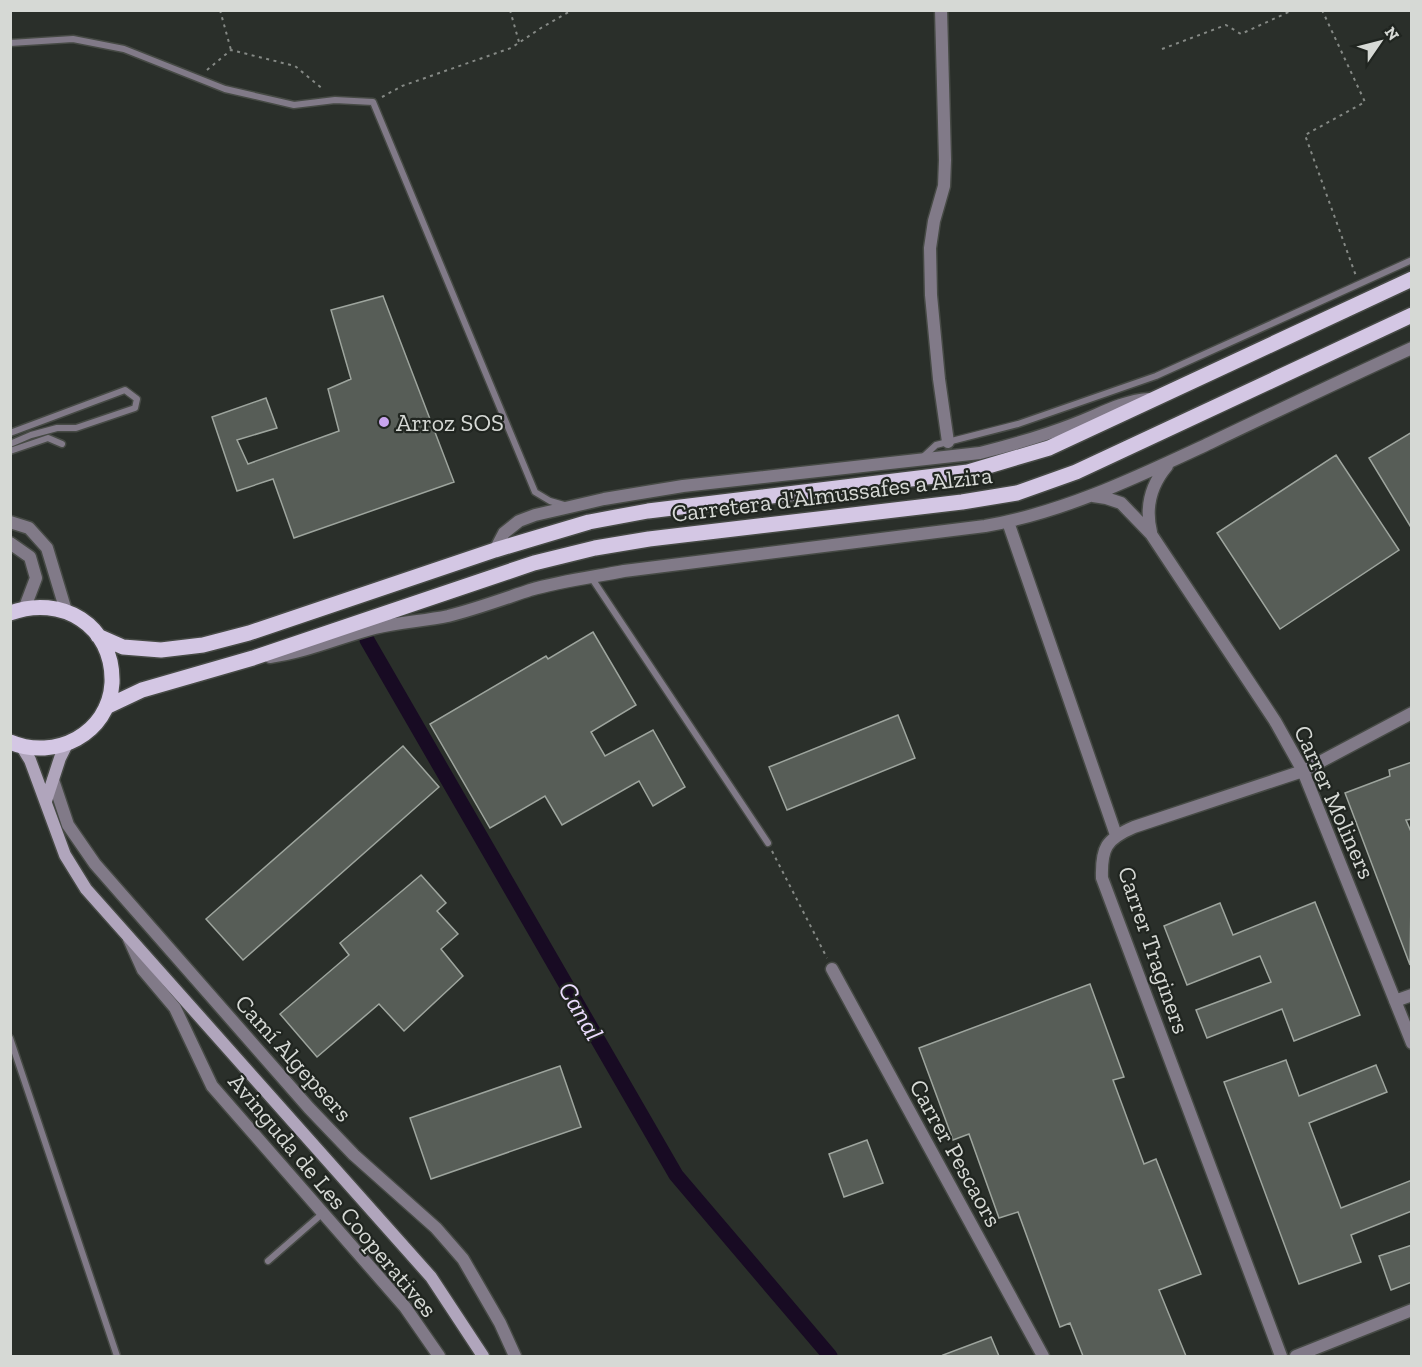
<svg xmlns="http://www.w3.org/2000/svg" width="1422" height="1367" font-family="'Zilla Slab',serif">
<rect width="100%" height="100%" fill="#2a2f2a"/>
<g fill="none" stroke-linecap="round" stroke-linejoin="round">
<path stroke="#180b23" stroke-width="15" d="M367,640l309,535 154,181"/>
</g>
<path fill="#575d57" stroke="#9ea59e" stroke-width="1.5" d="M383,296l71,186 -160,56 -21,-59 -36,12 -25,-74 54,-19 11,30 -40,12 11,24 91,-33 -11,-42 23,-10 -20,-69z
M1412,432v97l-43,-71z
M1336,455l63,95 -119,79 -63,-96z
M593,632l43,73 -45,27 14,24 48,-26 32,57 -32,19 -14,-25 -77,44 -17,-29 -55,32 -60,-104 116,-68 2,3z
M898,715l17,43 -128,52 -18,-43z
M403,746l36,41 -196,173 -37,-41z
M1412,762v57l-6,1 6,14 -2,131 -65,-172 45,-17 -1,-6z
M421,875l25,28 -9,8 21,23 -17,15 22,27 -59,55 -25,-27 -62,53 -37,-43 69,-59 -9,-12z
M1315,902l45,113 -66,26 -12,-32 -75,29 -11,-28 75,-28 -11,-26 -73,29 -23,-59 56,-23 13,32z
M1090,984l34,93 -11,3 31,84 12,-5 45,115 -42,16 27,66h-103l-13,-33 -10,4 -42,-115 -19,6 -30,-84 -16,6 -34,-92z
M1286,1060l13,36 77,-31 11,27 -78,31 32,85 71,-28v31l-61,24 10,27 -62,22 -75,-202z
M560,1066l21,61 -150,52 -21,-61z
M867,1140l16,43 -39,14 -15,-43z
M1412,1245v37l-21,8 -12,-34z
M991,1337l8,19h-55l-1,-1z"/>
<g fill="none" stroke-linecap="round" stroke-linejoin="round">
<defs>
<path id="service" d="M10,43l63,-4 51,10 101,40 69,16 41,-5 38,2 162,390 15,9 14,4
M10,433l115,-43 12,9 -2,9 -59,20h-19l-26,7 -21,9
M10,451l38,-13 14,6
M922,458l14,-13 82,-21 138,-48 256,-116
M591,577l177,266
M10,1038l107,318
M268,1261l55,-48"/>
<path id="minor" d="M941,10l4,150 -1,26 -10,35 -4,27 1,47 8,84 9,63
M1093,496l13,2 15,5 30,31 124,187 28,50 109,272
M10,522l19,6 18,20 19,63
M1008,522l108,313
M1151,532c-6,-25 -1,-46 16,-66
M10,543l20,14 6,21 -11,29
M495,550l9,-17 15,-12 16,-6 69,-16 79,-13 297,-33c32,-8 63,-17 94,-29 24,-9 48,-23 74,-25
M270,657c37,-5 70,-20 105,-29 24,-6 49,-7 73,-12 28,-7 55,-17 82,-26 31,-9 63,-13 94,-19l361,-45c80,-14 152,-49 225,-83 67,-32 134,-64 202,-95
M53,780l15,45 27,39 214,244 45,47 82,73 27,31 37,64 15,33
M129,939l14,31 32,38 37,78 193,221 34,49
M832,969l211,387
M1395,1001l17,-6
M1281,1356l-179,-478c-1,-30 4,-39 32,-51l169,-56 109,-58
M1296,1356l116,-46"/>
<path id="secondary" d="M22,747l8,13 35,95 21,34 345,388 52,79
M46,801l14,-43 7,-14"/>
<path id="primary" d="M10,613c51,-19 104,12 102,70 -3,51 -57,78 -102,59
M98,636l25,11 38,3 42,-5 46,-12 246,-83 94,-28 59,-11 320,-39 81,-24 363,-169
M106,707l36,-17 111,-32 281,-95 61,-15 54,-9 313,-37 55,-9 59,-21 336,-157"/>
</defs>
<use href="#service" stroke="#464a45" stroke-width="9"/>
<use href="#minor" stroke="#464a45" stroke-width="15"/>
<use href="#secondary" stroke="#464a45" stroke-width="15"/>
<use href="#primary" stroke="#464a45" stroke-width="18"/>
<path stroke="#858985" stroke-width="2" stroke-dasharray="3 4.5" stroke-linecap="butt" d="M220,10l11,40
M510,10l9,32
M1322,10l43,92 -60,33 51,141
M1162,49l64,-24 15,9 52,-24
M207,70l24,-20 64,16 29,24
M382,97l20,-11 109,-38 30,-20 31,-18
M772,851l55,107"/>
<use href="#service" stroke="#817a88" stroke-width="6"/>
<use href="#minor" stroke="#817a88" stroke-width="12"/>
<use href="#secondary" stroke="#b0a5bc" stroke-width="12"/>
<use href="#primary" stroke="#d4c7e4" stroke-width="15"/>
</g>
<circle fill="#c9a5ee" stroke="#202520" stroke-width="2" cx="384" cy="422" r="6"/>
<g text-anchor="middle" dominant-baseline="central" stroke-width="4.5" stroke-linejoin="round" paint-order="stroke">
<g font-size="24" fill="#d6d9d5" stroke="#202520" text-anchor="start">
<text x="396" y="422">Arroz SOS</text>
</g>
<g font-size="24" fill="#d6d9d5" stroke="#202520">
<text transform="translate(832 494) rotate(-7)">Carretera d'Almussafes a Alzira</text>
<text transform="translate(1335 802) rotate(66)">Carrer Moliners</text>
<text transform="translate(1154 950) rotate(71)">Carrer Traginers</text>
<text transform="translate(294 1058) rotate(48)">Camí Algepsers</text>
<text transform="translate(956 1153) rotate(61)">Carrer Pescaors</text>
<text transform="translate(333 1195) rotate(50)">Avinguda de Les Cooperatives</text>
</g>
<g font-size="26" font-style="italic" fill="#ebdcfd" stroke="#202520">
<text transform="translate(581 1011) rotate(60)">Canal</text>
</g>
</g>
<rect width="1422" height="1367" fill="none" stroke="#d6d9d5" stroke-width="24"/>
<g transform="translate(1380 42) rotate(55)" stroke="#202520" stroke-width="4.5" paint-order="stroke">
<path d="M0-4.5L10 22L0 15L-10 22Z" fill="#d6d9d5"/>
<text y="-9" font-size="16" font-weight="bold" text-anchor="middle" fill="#d6d9d5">N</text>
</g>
</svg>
